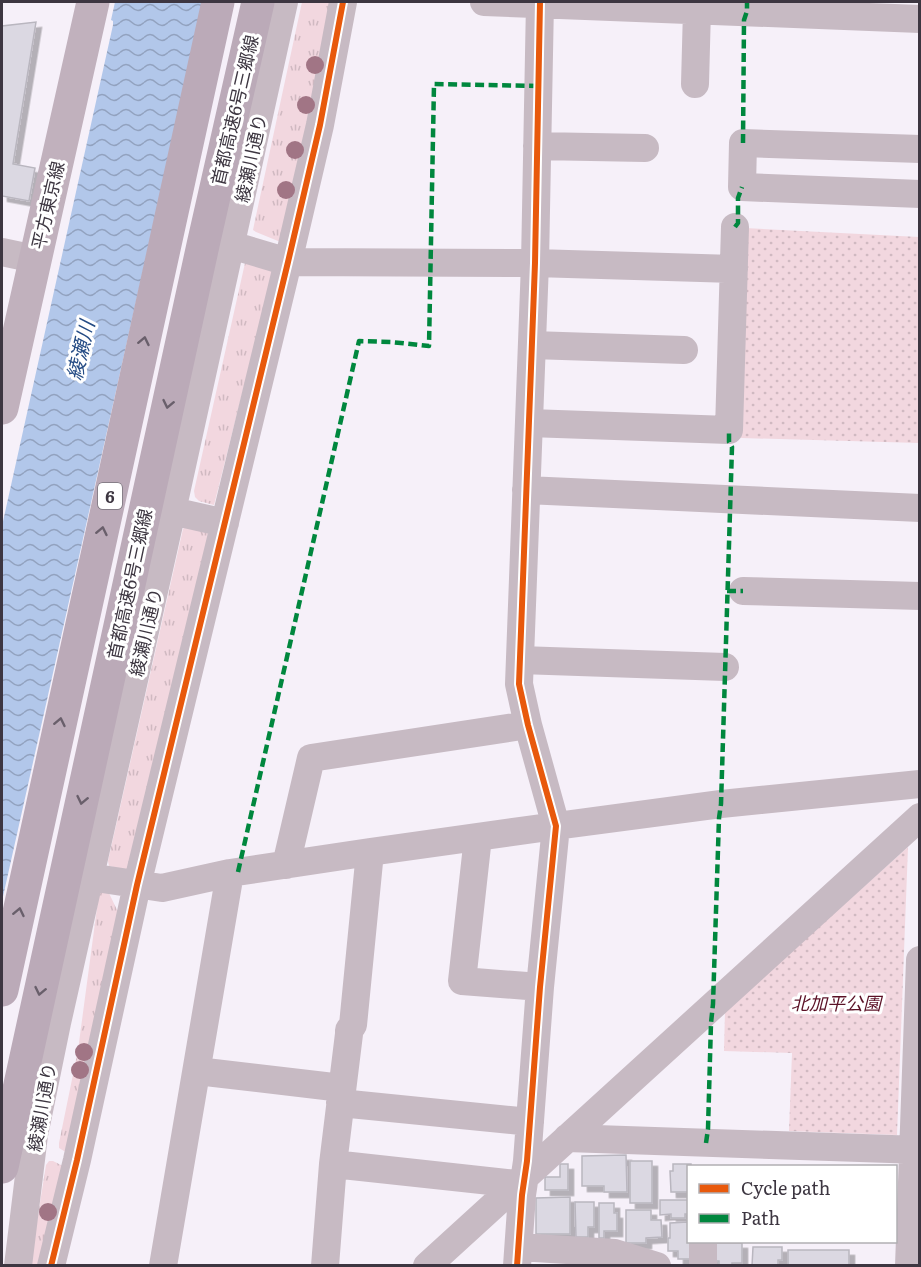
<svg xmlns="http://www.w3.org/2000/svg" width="921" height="1267" font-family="Literata,'Noto Sans JP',serif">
<defs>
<pattern id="grass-tufts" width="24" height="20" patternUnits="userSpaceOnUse" patternTransform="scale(1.5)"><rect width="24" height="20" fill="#f2d7df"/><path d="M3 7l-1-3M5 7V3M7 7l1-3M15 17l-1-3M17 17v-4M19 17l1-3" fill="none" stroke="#d0b9c1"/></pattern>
<pattern id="park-dots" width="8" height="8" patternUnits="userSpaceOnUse" patternTransform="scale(1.5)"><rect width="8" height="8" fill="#f2d7df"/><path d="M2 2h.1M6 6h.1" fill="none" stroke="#d0b9c1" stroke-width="1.8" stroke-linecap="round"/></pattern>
<pattern id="water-waves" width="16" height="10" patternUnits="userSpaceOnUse" patternTransform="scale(1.5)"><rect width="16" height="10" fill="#b2c7ea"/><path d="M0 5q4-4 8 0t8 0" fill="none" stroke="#92a2bf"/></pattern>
<filter id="shadow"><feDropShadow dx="5.5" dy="5.5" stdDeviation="0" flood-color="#0004"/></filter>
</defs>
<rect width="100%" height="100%" fill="#f6f0f9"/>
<path fill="url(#grass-tufts)" d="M302,2h24l6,2 -50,237h-4l-22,-9 -3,-2 1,-5z
M245,263l28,8 -59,234 -15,-4 -4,-4 -1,-6z
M186,525l23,5 -77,341 -23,-5 -1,-5 75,-332z
M107,889l12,25 -51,236 -4,1 -5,-3v-5l19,-93 21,-157z
M49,1161h4l10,5 -25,99 -8,1 16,-101z"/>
<path fill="url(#park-dots)" d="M745,228l174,9v206l-178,-5z
M908,847l-11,288 -108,-4 3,-78 -68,-2 1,-40z"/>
<path fill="url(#water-waves)" d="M115,2h88l-201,899v-375l111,-501v-4l-2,-1z"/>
<path fill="#dbd8e2" stroke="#b9b6bf" stroke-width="1.5" filter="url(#shadow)" d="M36,22l-23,142 22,4 -6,33 -27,-5v-170z
M626,1155l1,37h-23v-6h-22v-30z
M630,1161h22v42h-22z
M560,1164h8v26h-23v-13h15z
M673,1164h18v2h-3v26h-17l-1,-21h3z
M570,1197v37h-34v-36z
M660,1200h28v14h-3v4h-14v-4l-11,1z
M575,1202h19v25h-6v10h-12z
M599,1203h15v10h3v18h-13v7h-5z
M626,1210h25v10h10l1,17 -16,1v5h-20z
M688,1222v20h5v17h-15v-8h-10v-13h2v-15z
M712,1243h30v20h-10v3h-13v-5h-7z
M753,1247h29v13h-4v5l-26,1z
M788,1250h61v15l-61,1z"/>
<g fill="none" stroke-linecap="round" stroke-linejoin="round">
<path stroke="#c7bac3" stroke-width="28" d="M484,2l436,17
M695,84l2,-75
M537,146l108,2
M920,149l-177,-6 -1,44 178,7
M231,245l57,17 247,1 199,6
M2,252l33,7
M532,345l152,5
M529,423l200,7 6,-203
M526,490l394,18
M172,511l53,12
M743,591l177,5
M520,660l205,7
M478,837l-16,144 78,6
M286,865l25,-107 217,-33
M89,877l73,11 68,-15 140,-21 186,-26 165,-22 199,-20
M197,1071l145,17
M340,1103l190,19
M567,1138l353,12
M333,1164l184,20
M519,1247l96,6 42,13
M18,1266l16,-131 23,-112 115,-512 112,-509
M51,1266l26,-106 60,-275 151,-623 32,-137 23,-123
M163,1266l67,-393
M325,1266l8,-102 16,-130v-4l4,-5 17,-173
M427,1266l493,-449
M517,1266l5,-71 5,-34 13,-174 16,-161 -28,-101 -9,-41 16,-421 5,-261
M703,1266v-24
M909,1266l11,-306"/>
<path stroke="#c1b1bd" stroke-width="33" d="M2,408l91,-406"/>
<path stroke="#bbaab8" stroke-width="33" d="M2,990l216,-988
M2,1167l201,-922 55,-243"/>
<path stroke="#00873e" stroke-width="4.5" stroke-dasharray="9 4.5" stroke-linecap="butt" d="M743,143l1,-123 3,-9v-9
M735,227l3,-4v-25l4,-11
M727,591h16
M238,872l121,-531 32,1 38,4 5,-262 104,2
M706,1143l2,-14 3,-106 2,-19 6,-186 2,-14 11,-357 -3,-5v-12"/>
<defs>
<path id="cycleway" d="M51,1266l26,-106 60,-275 151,-623 32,-137 23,-123
M517,1266l5,-71 5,-34 13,-174 16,-161 -28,-101 -9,-41 16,-421 5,-261"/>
</defs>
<use href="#cycleway" stroke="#fff" stroke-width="10"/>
<use href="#cycleway" stroke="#e8590c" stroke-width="6"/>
</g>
<g fill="#a17585">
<circle cx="315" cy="65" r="9"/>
<circle cx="306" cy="105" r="9"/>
<circle cx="295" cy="150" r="9"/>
<circle cx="286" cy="190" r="9"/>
<circle cx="84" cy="1052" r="9"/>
<circle cx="80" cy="1070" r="9"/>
<circle cx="48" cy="1212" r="9"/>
</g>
<defs><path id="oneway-chevron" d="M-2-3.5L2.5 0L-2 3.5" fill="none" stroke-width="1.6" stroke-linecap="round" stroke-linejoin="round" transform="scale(1.5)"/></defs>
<g stroke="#695f6b">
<use href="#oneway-chevron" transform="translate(144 341) rotate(-78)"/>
<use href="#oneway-chevron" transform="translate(168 404) rotate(102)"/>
<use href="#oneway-chevron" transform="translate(102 531) rotate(-78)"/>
<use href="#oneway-chevron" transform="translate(60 722) rotate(-78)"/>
<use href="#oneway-chevron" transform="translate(82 800) rotate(102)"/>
<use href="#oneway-chevron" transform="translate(19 912) rotate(-78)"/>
<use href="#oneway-chevron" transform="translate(40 991) rotate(102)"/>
</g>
<g text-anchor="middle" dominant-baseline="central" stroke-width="6" stroke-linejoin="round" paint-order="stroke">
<rect fill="#fff" stroke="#77727a" stroke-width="1.5" x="98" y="483" width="24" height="26" rx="4.5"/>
<g font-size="16" font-weight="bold" fill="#3d3641">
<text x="110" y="496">6</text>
</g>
<g font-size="18" fill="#3d3641" stroke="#fff">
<text transform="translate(234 110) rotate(-77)">首都高速6号三郷線</text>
<text transform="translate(250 158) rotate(-78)">綾瀬川通り</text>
<text transform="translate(47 205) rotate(-77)">平方東京線</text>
<text transform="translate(129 584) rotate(-78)">首都高速6号三郷線</text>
<text transform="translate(145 632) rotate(-77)">綾瀬川通り</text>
<text transform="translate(41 1107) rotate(-80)">綾瀬川通り</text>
</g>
<g font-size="18" font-style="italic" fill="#5b1126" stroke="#fff">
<text x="836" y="1002">北加平公園</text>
</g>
<g font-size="20" font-style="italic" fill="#254c85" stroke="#fff">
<text transform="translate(79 350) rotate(-77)">綾瀬川</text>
</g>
</g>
<rect width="921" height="1267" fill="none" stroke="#3d3641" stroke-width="6"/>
<rect x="687" y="1165" width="210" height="78" fill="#ffffff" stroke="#b1afb3" stroke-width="1.5"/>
<rect x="699" y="1184" width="30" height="9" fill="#e8590c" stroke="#b1afb3" stroke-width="1.5"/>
<text x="741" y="1195" font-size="18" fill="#3d3641">Cycle path</text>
<rect x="699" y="1214" width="30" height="9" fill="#00873e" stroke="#b1afb3" stroke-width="1.5"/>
<text x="741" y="1225" font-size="18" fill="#3d3641">Path</text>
</svg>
